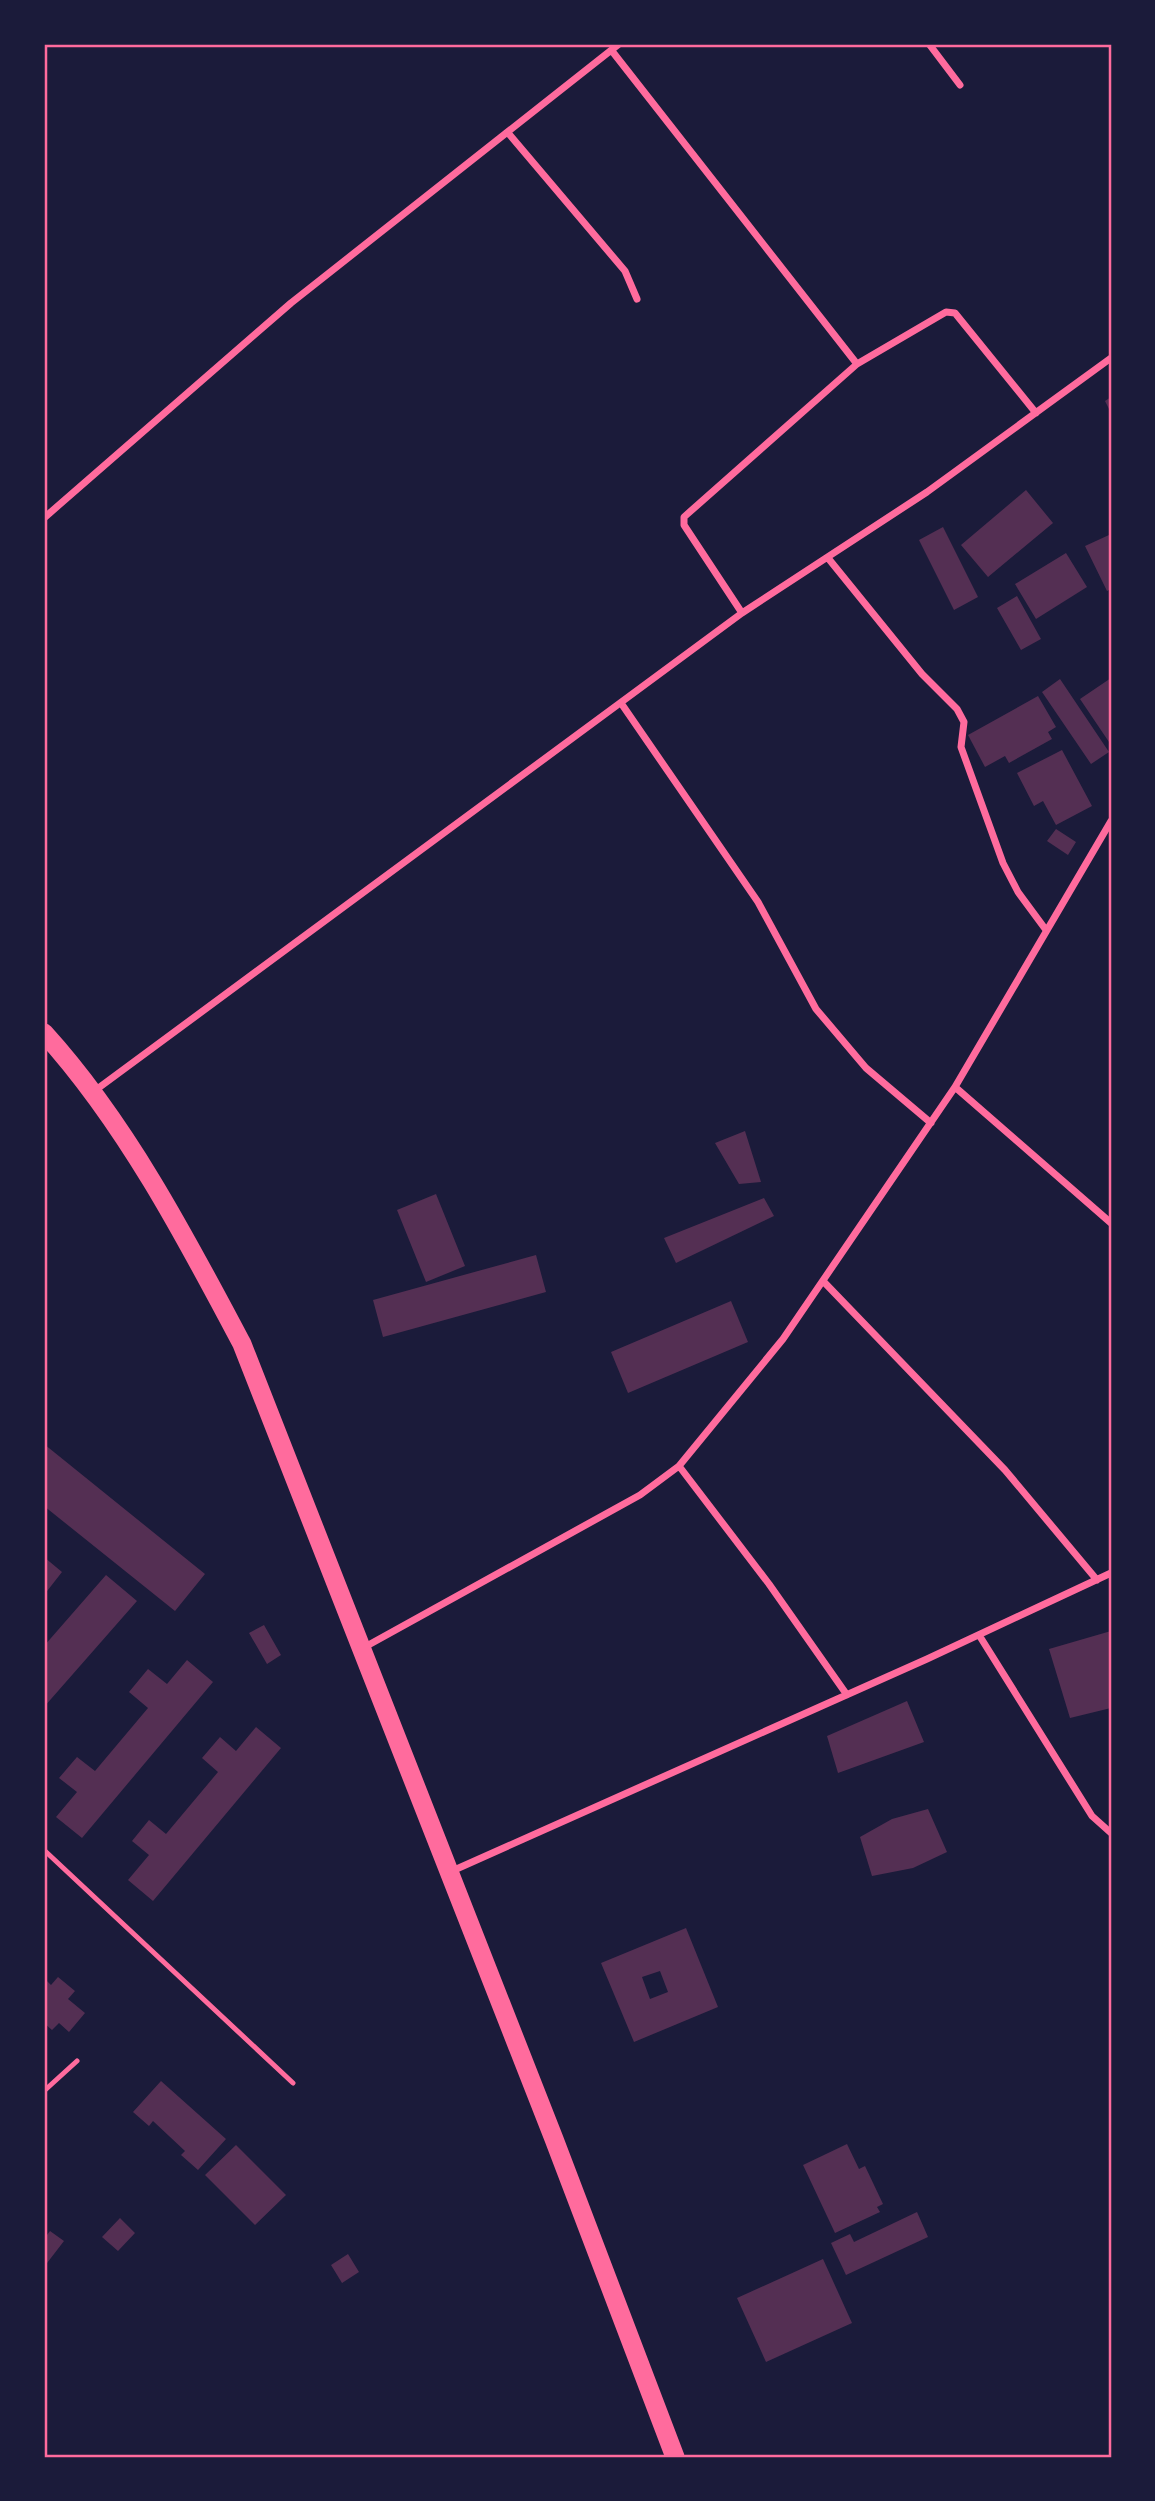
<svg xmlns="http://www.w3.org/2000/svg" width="1155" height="2501" font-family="Jost,sans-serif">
<rect width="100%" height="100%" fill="#1b1b3a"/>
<path fill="#542f53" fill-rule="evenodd" d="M1111,397v16l-6,-12z
M1026,490l27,33 -65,54 -27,-32z
M943,527l35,70 -24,13 -35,-70z
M1109,535l2,54 -4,2 -22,-45z
M1066,553l21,34 -51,32 -21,-35z
M1017,596l24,43 -20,11 -24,-42z
M1111,678v63l-2,1 -29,-43z
M1060,679l49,73 -18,12 -49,-72z
M1038,696l18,31 -8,5 4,7 -43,24 -4,-7 -20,11 -17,-32z
M1062,750l30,56 -36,19 -13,-24 -9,5 -17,-33z
M1056,829l20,13 -8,13 -21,-14z
M745,1131l16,51 -22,2 -24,-41z
M436,1194l29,72 -39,16 -29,-72z
M764,1198l10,18 -98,47 -12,-25z
M536,1255l10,37 -163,45 -10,-37z
M731,1301l17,41 -120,51 -17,-41z
M44,1444l161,130 -30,37 -131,-105z
M44,1557l18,15 -18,23z
M106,1575l31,26 -93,106v-61z
M264,1625l17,30 -14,9 -18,-31z
M1111,1631v77l-41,10 -21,-69z
M187,1660l26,22 -131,156 -26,-21 21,-25 -18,-14 18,-21 18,14 53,-63 -19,-16 19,-23 19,15z
M907,1701l17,41 -86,31 -11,-37z
M256,1727l25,21 -128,153 -25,-21 21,-25 -17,-14 17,-21 17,14 52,-62 -16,-14 18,-21 16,14z
M928,1809l19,43 -34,16 -41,8 -12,-39 32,-18z
M686,1928l32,79 -84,35 -33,-79zM660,1971l8,21 -18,7 -8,-22z
M58,1977l17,14 -7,8 17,14 -16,19 -10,-9 -7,7 -8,-7v-45l7,7z
M161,2081l65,58 -28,31 -17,-15 4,-4 -32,-30 -4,5 -16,-14z
M847,2144l12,25 6,-3 18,38 -6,3 3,5 -45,21 -32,-68z
M236,2145l50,50 -31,30 -50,-50z
M917,2212l11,25 -82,38 -15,-32 19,-9 4,8z
M120,2218l15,15 -17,18 -16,-14z
M50,2231l14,10 -20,26v-28z
M348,2254l11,18 -17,11 -11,-18z
M823,2259l29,64 -86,39 -29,-64z"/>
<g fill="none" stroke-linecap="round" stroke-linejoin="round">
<path stroke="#ff6b9d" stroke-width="5" d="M44,1850l249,233
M44,2091l33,-30"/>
<path stroke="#ff6b9d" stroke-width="7" d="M929,44l31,41
M612,51l245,313
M509,134l116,137 12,28
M44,518l247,-215 328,-259
M828,558l94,116 35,35 7,13 -3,25 42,116 15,29 28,38
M742,613l-58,-88v-8l173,-153 89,-52 9,1 81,100
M621,703l137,199 58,107 50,59 65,55
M955,1087l156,136
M93,1092l649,-479 185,-121 184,-134
M823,1281l182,189 92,110
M679,1466l90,118 78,111
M979,1635l113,181 19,17
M363,1648l277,-153 39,-29 104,-127 172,-252 156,-266
M452,1871l475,-212 184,-86"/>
<path stroke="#ff6b9d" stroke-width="19" d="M44,1033c81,89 142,205 198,311l312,795 121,318"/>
</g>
<rect width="1155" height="2501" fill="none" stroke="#1b1b3a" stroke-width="91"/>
<rect x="46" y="46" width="1064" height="2410" fill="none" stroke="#ff6b9d" stroke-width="2.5"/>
</svg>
